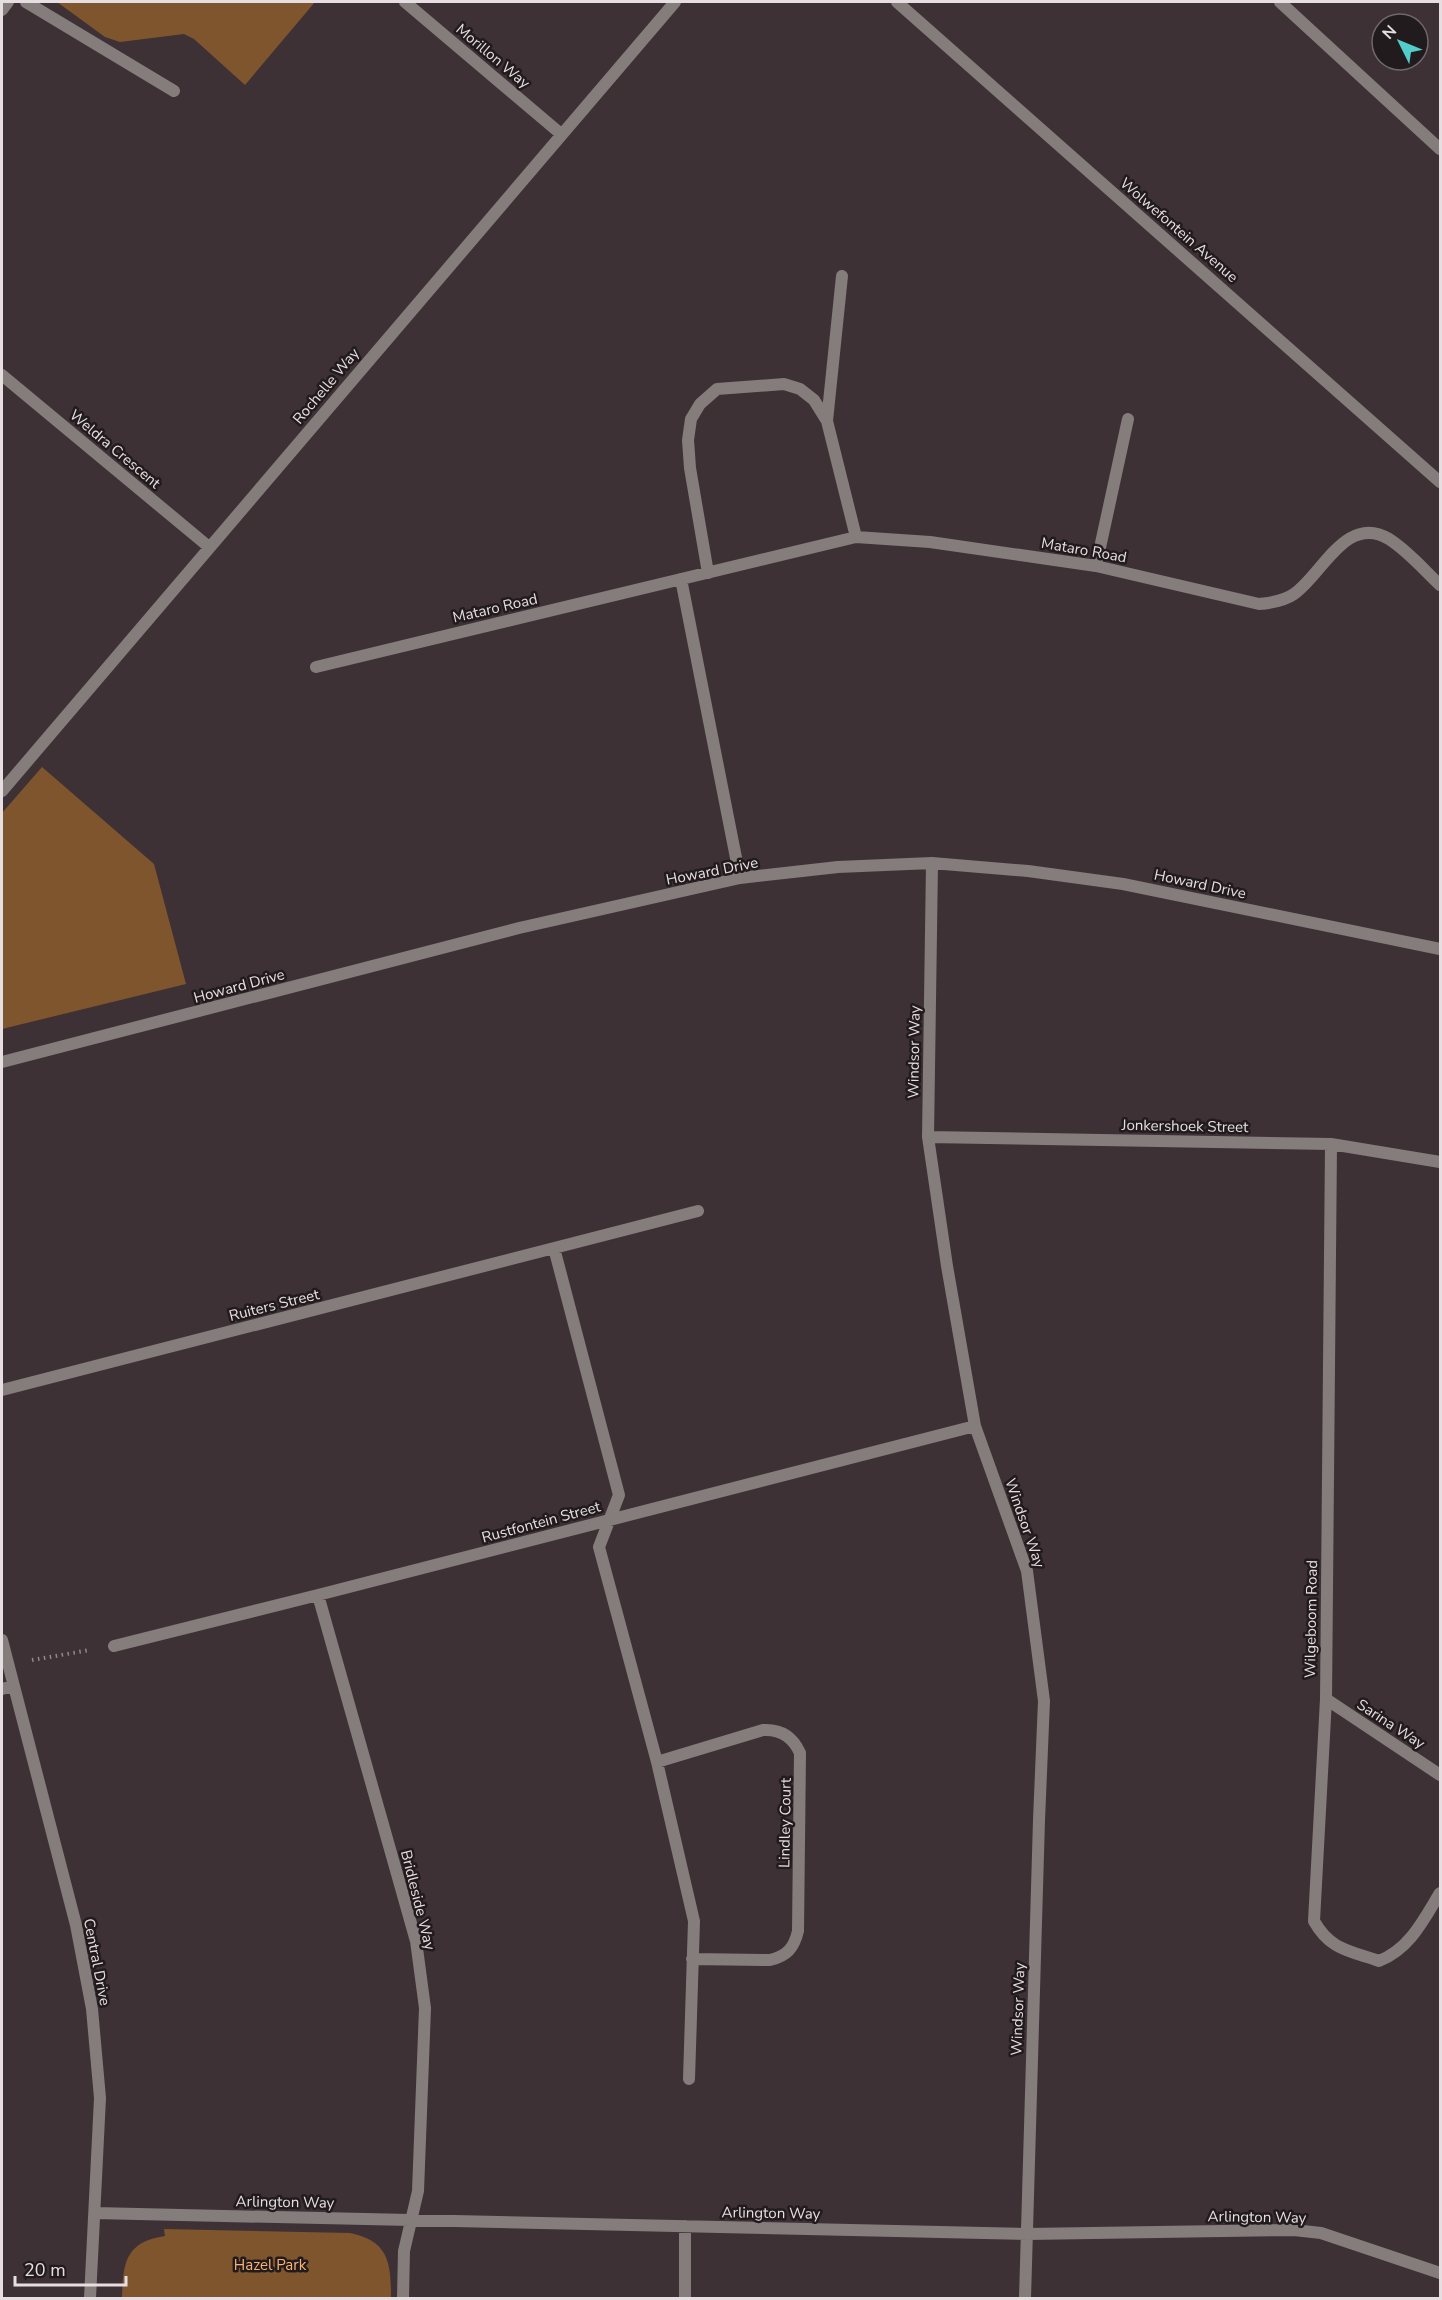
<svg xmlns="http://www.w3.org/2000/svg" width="1442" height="2300" font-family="'Nunito Sans',sans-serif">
<rect width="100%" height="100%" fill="#3e3135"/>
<path fill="#7f552e" d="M57,2h258l-70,83 -51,-46 -10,-5 -64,8 -15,-5z
M42,767l112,97 32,120 -184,45v-216z
M164,2229l186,4c39,8 41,30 41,65h-269c1,-35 3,-56 43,-62z"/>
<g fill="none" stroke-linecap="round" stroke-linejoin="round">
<path stroke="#93888b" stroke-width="4" stroke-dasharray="1.5 4.5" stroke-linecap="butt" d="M32,1660l58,-10"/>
<path stroke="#847d7b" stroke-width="12" d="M26,2l148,89
M405,2l156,132
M897,2l543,480
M1280,2l160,147
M2,10l6,-8
M2,375l207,172
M827,421l15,-145
M1096,566l32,-147
M708,573l-18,-105 -2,-28 3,-21 9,-15 17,-15 67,-5 16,5 14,11 13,21 29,116
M681,579l59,299
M316,667l540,-130 74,5 166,24 163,38c12,-1 25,-3 35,-10 28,-19 52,-81 95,-55 19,12 35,31 51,46
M2,791l673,-789
M932,863l-4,274 19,129 28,160 52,145 17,130 -5,119 -14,478
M2,1062l517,-134 221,-50 98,-11 94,-4 96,8 95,13 317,65
M928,1137l403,7 109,18
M1331,1144l-5,555 -12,222c16,29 36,30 65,40 31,-12 45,-42 61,-68
M554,1248l65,247 -20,52 58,215 37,159 -5,158
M2,1390l696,-179
M318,1595l98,346 9,67 -7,183 -14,60 -1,47
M2,1640l74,285 16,84 8,89 -10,200
M114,1646l204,-51 657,-169
M2,1689l11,-3
M1326,1699l114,76
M657,1762l106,-32c18,-1 30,7 37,23l-2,178c-4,17 -11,25 -28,29l-78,-1
M95,2213l932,21 267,-4 27,3 119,40
M685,2226v72"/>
</g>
<g text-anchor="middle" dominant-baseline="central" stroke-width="5" stroke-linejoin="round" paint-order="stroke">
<g font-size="15" fill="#e7dee1" stroke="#211b1d">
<text transform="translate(493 56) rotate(40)">Morillon Way</text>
<text transform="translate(1179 230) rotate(41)">Wolwefontein Avenue</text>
<text transform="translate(326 386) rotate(-50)">Rochelle Way</text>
<text transform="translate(115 449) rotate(40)">Weldra Crescent</text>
<text transform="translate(1084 550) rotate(10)">Mataro Road</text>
<text transform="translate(495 608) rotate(-13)">Mataro Road</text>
<text transform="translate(712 871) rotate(-11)">Howard Drive</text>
<text transform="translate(1200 884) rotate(12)">Howard Drive</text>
<text transform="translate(239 986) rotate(-15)">Howard Drive</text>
<text transform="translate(914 1052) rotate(-89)">Windsor Way</text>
<text transform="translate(1185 1126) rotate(1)">Jonkershoek Street</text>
<text transform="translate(274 1305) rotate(-14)">Ruiters Street</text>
<text transform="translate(541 1522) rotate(-15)">Rustfontein Street</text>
<text transform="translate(1025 1523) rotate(71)">Windsor Way</text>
<text transform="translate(1311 1619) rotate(-89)">Wilgeboom Road</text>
<text transform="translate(1391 1724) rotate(33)">Sarina Way</text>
<text transform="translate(785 1823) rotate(-89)">Lindley Court</text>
<text transform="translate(418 1900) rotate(76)">Bridleside Way</text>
<text transform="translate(97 1962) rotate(79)">Central Drive</text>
<text transform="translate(1018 2009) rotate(-88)">Windsor Way</text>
<text transform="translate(285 2202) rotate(1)">Arlington Way</text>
<text transform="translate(771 2213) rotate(1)">Arlington Way</text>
<text transform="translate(1257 2217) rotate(1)">Arlington Way</text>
</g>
<g font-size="15" fill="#fab373" stroke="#211b1d">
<text x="270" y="2265">Hazel Park</text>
</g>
</g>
<rect width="1442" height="2300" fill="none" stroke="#e7dee1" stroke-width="6"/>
<g transform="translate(1400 42) rotate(313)"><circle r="28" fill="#211b1d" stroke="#70696b" stroke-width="1.5"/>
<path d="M0-4.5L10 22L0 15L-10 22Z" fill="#53cdca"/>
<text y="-9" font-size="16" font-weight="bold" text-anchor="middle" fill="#e7dee1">N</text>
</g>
<path d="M15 2276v9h111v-9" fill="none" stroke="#e7dee1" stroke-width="3"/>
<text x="24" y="2276" font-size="18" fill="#e7dee1" stroke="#211b1d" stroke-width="4.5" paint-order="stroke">20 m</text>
</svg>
